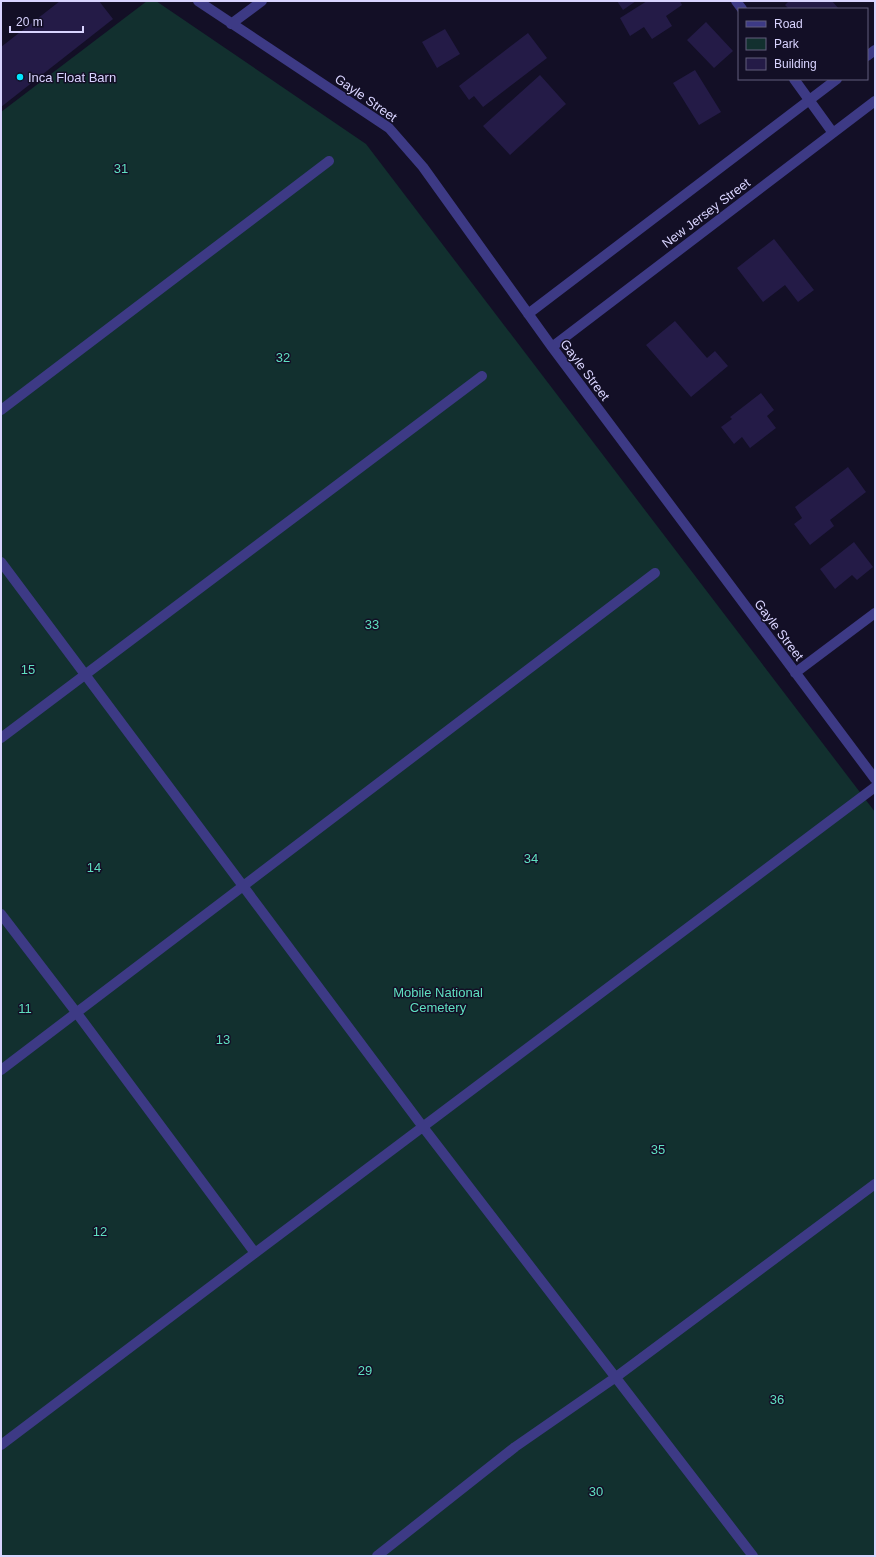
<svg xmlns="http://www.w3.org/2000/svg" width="876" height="1557" font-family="Helvetica,sans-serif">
<rect width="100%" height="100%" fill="#130f26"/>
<path fill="#12302f" d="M147,1h9l210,143 509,668v744h-874v-1444z"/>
<path fill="#241b47" d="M60,1h39l14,18 -112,88v-60z
M617,1h19l-13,9z
M647,1h33l2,4 -16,11 6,10 -20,13 -8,-12 -14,9 -10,-18z
M789,1h43l7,8h-50l-4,-4z
M706,22l27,29 -19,17 -27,-28z
M445,29l15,25 -23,14 -15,-26z
M528,33l19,25 -64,49 -9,-11 -5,4 -10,-14z
M695,70l26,42 -22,13 -26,-42z
M540,75l26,29 -56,51 -27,-29z
M774,239l40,51 -16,12 -13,-17 -22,17 -26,-34z
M675,321l32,37 8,-7 13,15 -37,31 -45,-52z
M761,393l13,17 -7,6 9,12 -26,20 -8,-11 -8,7 -13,-17 11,-8 -2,-2z
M848,467l18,25 -36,28 4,6 -24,19 -16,-21 8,-6 -7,-11z
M854,542l19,25 -16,13 -5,-5 -17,14 -15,-20z"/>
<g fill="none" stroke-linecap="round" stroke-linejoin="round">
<path stroke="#3d3a85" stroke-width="10" d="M1,410l328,-249
M1,562l422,565 330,429
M1,738l481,-362
M1,914l75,98 179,241
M1,1070l654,-497
M1,1445l254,-192 620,-466
M377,1556l138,-109 101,-70 259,-193"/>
<path stroke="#3d3a85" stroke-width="10" d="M198,1l191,127 34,39 129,180 323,432
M736,1l6,8
M231,24l31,-23
M867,56l8,-6
M794,79l39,54
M528,314l309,-235
M552,347l323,-246
M795,673l80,-60"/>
</g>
<circle fill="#00e5ff" stroke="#130f26" stroke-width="1.5" cx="20" cy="77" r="4"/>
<g text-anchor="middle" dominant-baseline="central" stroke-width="3" stroke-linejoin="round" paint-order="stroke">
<g font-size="13" fill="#d9d4ff" stroke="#130f26" text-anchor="start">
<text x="28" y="77">Inca Float Barn</text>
</g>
<g font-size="13" fill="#d9d4ff" stroke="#130f26">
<text transform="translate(366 98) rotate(35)">Gayle Street</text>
<text transform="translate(706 213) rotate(-37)">New Jersey Street</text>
<text transform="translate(585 370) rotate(53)">Gayle Street</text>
<text transform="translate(779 630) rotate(53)">Gayle Street</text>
</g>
<g font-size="13" fill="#5fe0c0" stroke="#130f26">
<text x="121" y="168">31</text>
<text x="283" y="357">32</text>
<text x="372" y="624">33</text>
<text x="28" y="669">15</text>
<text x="531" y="858">34</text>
<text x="94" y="867">14</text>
<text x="438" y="992">Mobile National<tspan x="438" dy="15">Cemetery</tspan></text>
<text x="25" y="1008">11</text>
<text x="223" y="1039">13</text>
<text x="658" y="1149">35</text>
<text x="100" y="1231">12</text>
<text x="365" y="1370">29</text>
<text x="777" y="1399">36</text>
<text x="596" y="1491">30</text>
</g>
</g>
<rect width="876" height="1557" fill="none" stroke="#d9d4ff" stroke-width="4"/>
<rect x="738" y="8" width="130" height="72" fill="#130f26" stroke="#625e7d"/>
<rect x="746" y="21" width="20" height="6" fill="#3d3a85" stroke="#625e7d"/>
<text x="774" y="28" font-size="12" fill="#d9d4ff">Road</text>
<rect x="746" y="38" width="20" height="12" fill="#12302f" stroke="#625e7d"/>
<text x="774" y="48" font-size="12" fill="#d9d4ff">Park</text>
<rect x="746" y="58" width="20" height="12" fill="#241b47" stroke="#625e7d"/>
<text x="774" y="68" font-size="12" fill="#d9d4ff">Building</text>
<path d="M10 26v6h73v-6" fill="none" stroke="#d9d4ff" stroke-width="2"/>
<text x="16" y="26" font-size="12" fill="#d9d4ff" stroke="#130f26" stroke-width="3" paint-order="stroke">20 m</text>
</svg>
